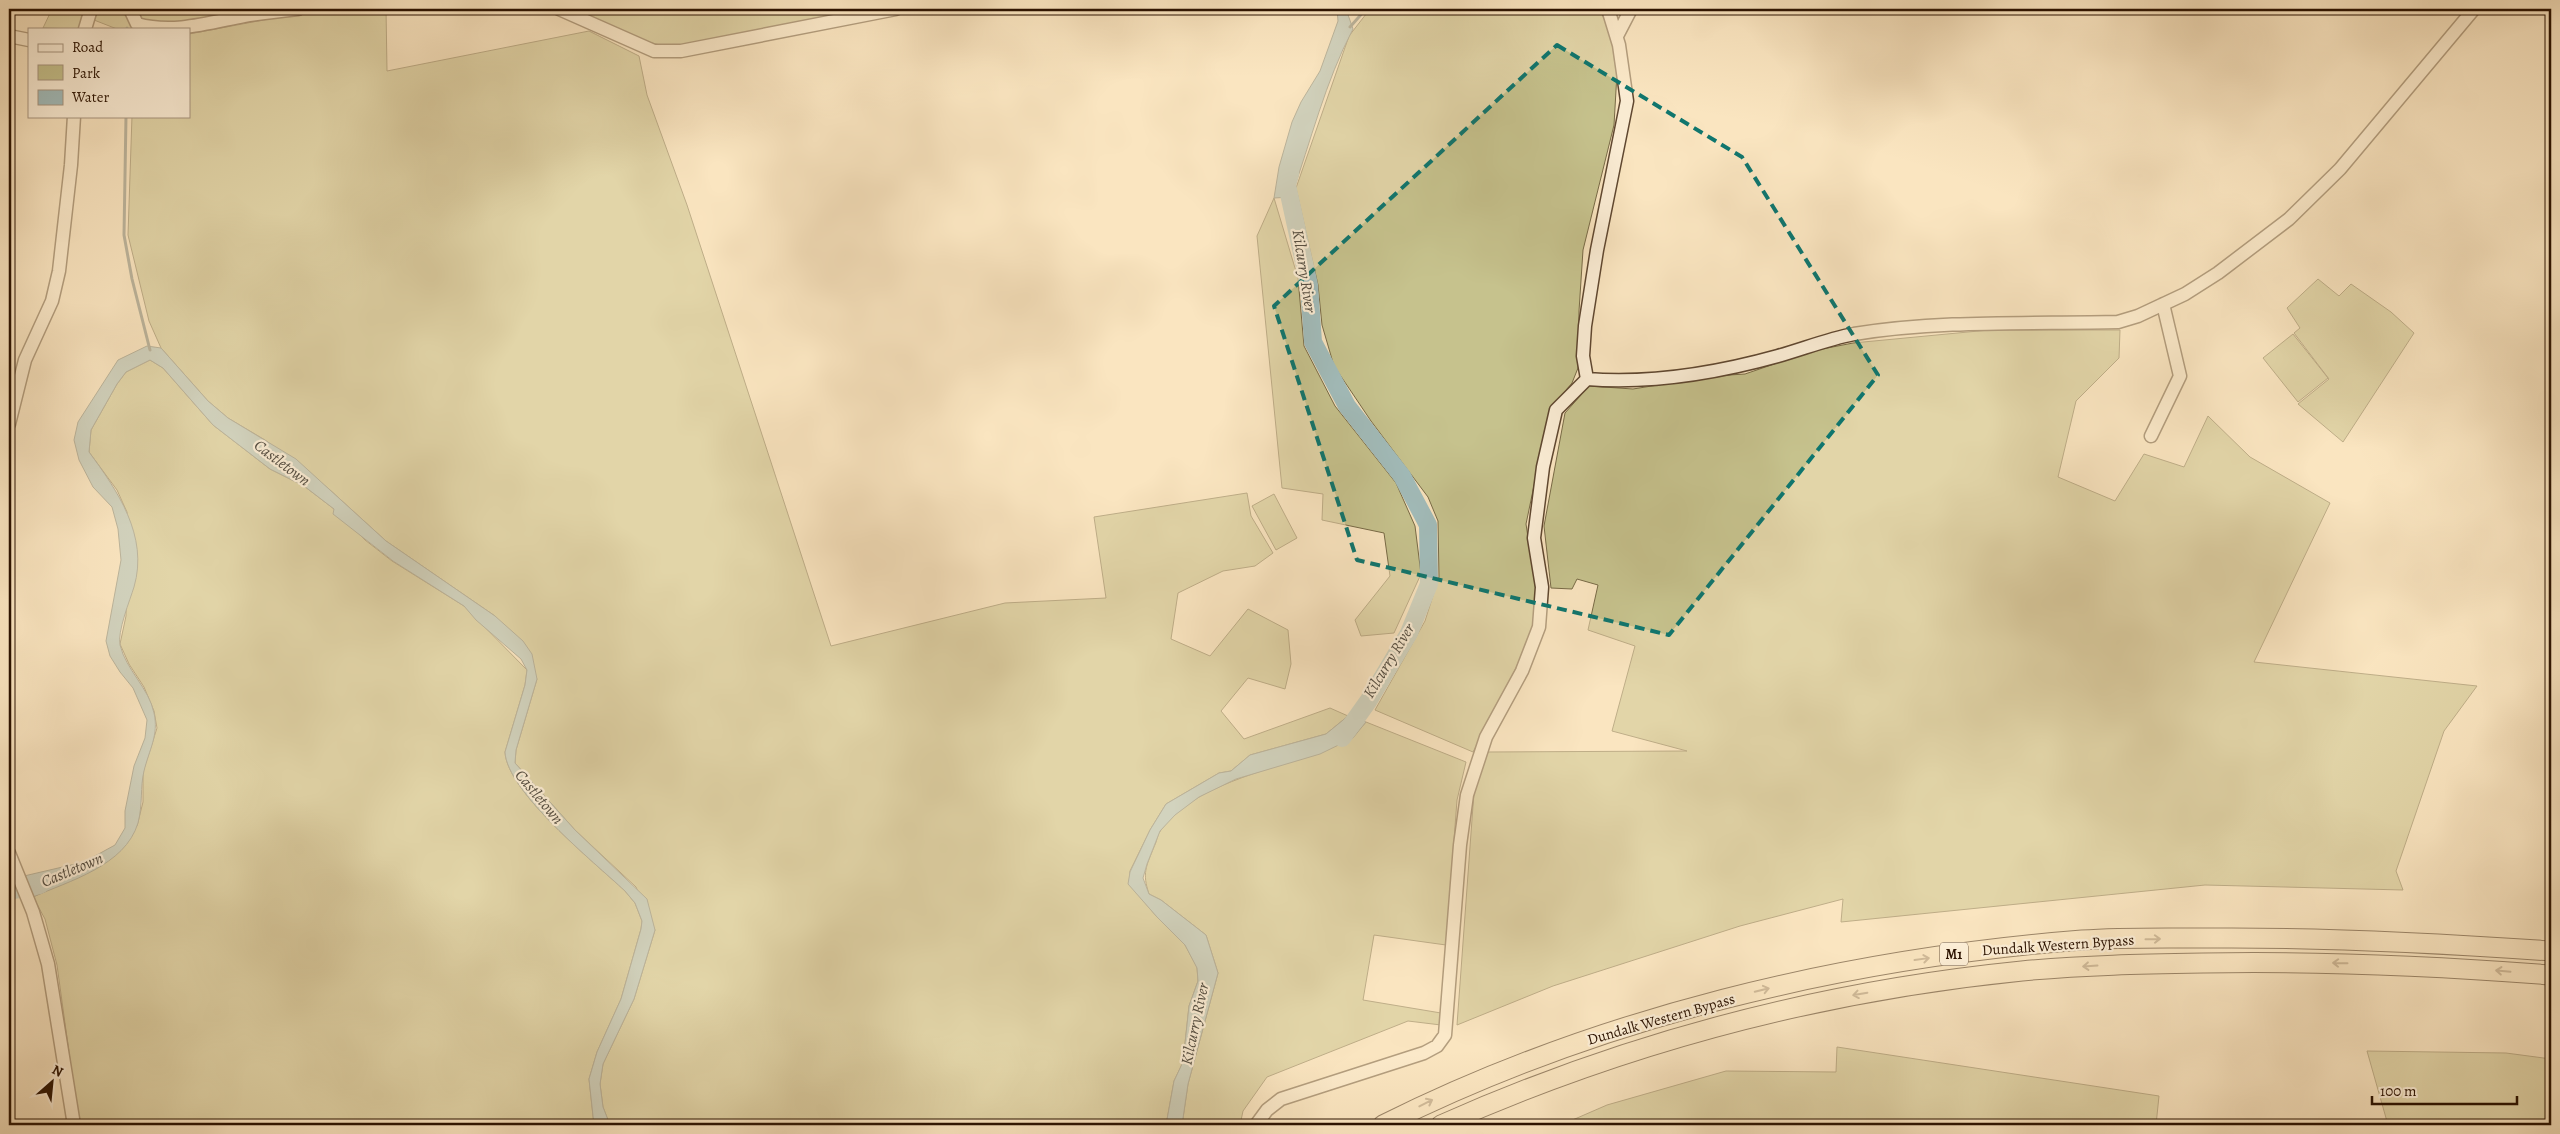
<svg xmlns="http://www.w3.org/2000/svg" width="2560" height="1134" font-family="Alegreya,serif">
<rect width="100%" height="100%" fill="#fae5c0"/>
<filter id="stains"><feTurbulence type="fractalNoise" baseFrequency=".004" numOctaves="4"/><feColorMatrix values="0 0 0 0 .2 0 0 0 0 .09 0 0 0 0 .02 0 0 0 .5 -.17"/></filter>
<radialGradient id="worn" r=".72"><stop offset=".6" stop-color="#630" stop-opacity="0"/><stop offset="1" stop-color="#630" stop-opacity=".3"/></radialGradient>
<path fill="#c6c28d" stroke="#786a46" d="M52,9h33l-6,20 -36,-1z
M99,9h27l9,20h-18l-23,-9z
M135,9h131l-98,15 -26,-3z
M386,9l1,62 202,-40 50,25 8,39 40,110 144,441 174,-43 101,-5 -12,-81 153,-24 4,23 22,37 -18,13 -32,5 -45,22 -7,46 39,17 38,-47 40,21 3,34 -6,25 -37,-11 -27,33 23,28 86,-31 18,8 -22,18 -76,21 -19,16 -12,2 -53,31 -16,26 -20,41 -1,13 28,33 28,28 12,22 1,14 -9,25 -6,56 -9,19 -8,44h-556l-7,-18 -3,-23 3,-20 31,-65 21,-69 -19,-43 -61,-57 -60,-67 1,-13 21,-71 -42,-63 -109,-75 -57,-52 -64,-49 -37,-22 -20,-17 -47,-53 -12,-27 -21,-86 4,-119h57v-82l101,-19z
M574,9h296l-198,39 -32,-8z
M1370,9h229l13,25 5,39 -3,52 -31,125 -4,61 -1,57 -6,15 -22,26 -24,115 11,74 -6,36 -24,54 -34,64 -98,-42 50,-89 14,-44 -1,-56 -10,-24 -57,-76 -37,-55 -12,-41 -4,-40 -22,-97 53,-152z
M1274,198l24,80 6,68 31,60 61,77 19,43 6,48 -27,59 -33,3 -6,-16 35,-44 -6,-43 -62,-13 1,-26 -41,-6 -25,-252z
M2318,279l21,17 12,-12 40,28 23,21 -71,109 -45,-38 31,-25 -35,-46 6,-5 -13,-20z
M1989,330h131l-1,28 -43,43 -18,76 57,24 29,-47 40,13 24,-51 42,41 80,46 -76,159 223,24 -33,45 -48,140 7,19 -198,-5 -364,37 2,-23 -103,27 -187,60 -96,39 17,-233 13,-40 200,-1 -75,-20 23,-85 -47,-16 10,-45 -21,-6 -5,10 -21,-1 -7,-62 21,-113 24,-27 44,3 81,-13 31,-2 67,-23 41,-8z
M2293,334l35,44 -30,24 -35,-44z
M150,360l13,8 50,57 57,44 34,17 30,23 31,31 27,21 72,45 63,64 -2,15 -20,67c2,40 89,110 120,139l10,12 7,18 -1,8 -20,70 -24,53 -8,27 5,46h-515l-22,-160 -12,-46 -12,-22 58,-26 46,-45 6,-24v-30l14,-44 -3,-17 -10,-24 -15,-23 -9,-20 6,-28 1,-104 -10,-22 -28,-38 2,-22 26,-46 9,-12z
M1274,494l23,44 -21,12 -24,-44z
M1366,722l100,40 -9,38 -11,145 -72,-10 -11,65 78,13v12l-33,-4 -141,56 -24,34 -3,14h-58l6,-41 30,-111 -12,-38 -45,-35 -12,-6c-7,-21 -3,-27 5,-47 3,-5 3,-13 7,-17 32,-45 104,-58 154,-77 24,-10 34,-10 51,-31z
M1837,1047l322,49 -3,29h-595l46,-20 119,-34 110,1z
M2367,1051l139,2 45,6v66h-163z"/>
<path fill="#a2bdbc" stroke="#727971" d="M1337,9h9l7,20c-28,53 -42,112 -62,168l-17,1 5,-31 13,-45 9,-20 19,-31 18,-50z
M147,346l14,2 47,53 20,17 68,41 90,82 109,75 28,25 9,13 5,25 -21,71 -1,13 60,67 72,69 8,31 -21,69 -31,65 -3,20 3,23 7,18h-16l-5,-46 8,-27 24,-53 20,-70 1,-8 -7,-18 -10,-12c-31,-29 -118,-99 -120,-139l20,-67 2,-15 -6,-11 -45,-39 -12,-14 -71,-45 -60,-47 1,-5 -30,-23 -34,-17 -57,-44 -50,-57 -13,-8 -24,12 -9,12 -26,46 -2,22c28,38 60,84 45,135 -4,13 -17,45 -14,58 6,25 29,43 34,68 5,22 -5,37 -10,58 -4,16 -1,33 -6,52 -13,43 -69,58 -105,74l-9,-21 60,-14 31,-17 10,-17v-17l9,-45 11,-28 2,-18 -14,-32 -13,-16 -10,-16 -4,-15 15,-81 -3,-31 -6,-22 -19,-20 -14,-27 -5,-20 4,-18 40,-62z
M1348,716l18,6 -13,16 -33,16 -84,25 -37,18 -24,18 -15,16 -13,33 -4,14 6,16 12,6 45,35 12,38 -30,111 -6,41h-16l8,-44 9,-19 6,-56 9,-25 -1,-13 -12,-23 -28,-28 -29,-33 2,-12 20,-42 16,-26 53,-31 12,-2 19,-16 76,-21z"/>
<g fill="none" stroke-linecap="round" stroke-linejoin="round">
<path stroke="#727971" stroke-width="3" d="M1350,27l16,-18
M127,28v1
M126,116l-2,119 8,44 18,71"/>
<path stroke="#a2bdbc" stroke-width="18" d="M1290,174l-3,11 22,100 4,57 34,64 55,70 26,49 1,59 -20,49 -40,67 -27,38
M9,891l31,-6"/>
<defs>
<path id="minor" d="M130,9l7,15c36,10 71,-1 107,-8 18,-3 36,-5 54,-7
M559,9l95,42h27l215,-42
M85,29l6,-20
M9,36l20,4
M1617,36l14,-27
M1587,379l-4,-23 2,-30 12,-76 30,-149 -8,-56 -11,-36
M9,424l16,-64 27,-59 7,-30 12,-106 3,-49
M2151,436l29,-60 -17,-72
M9,853l24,59 15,52 26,161
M1256,1125l11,-15 14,-11 143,-46 13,-7 8,-11 15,-190 7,-50 19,-58 36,-66 17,-44 3,-40 -8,-49 9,-71 13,-57 31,-31c63,5 130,-6 191,-23 25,-7 50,-17 76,-22 87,-14 176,-10 264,-12l20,-6 47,-22 33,-21 71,-54 51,-50 134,-160"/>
<path id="highway" d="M1383,1125c216,-108 459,-166 699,-185 42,-3 85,-2 127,-2 114,-1 228,5 342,13
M1441,1125c184,-82 381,-134 581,-154 61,-6 122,-7 182,-8 116,-2 231,3 347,12"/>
</defs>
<use href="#minor" stroke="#5f4730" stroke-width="15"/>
<use href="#highway" stroke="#2b1200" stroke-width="21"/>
<use href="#minor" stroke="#fceed6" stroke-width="12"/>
<use href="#highway" stroke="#fae5c0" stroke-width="19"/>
</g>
<defs><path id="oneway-shaft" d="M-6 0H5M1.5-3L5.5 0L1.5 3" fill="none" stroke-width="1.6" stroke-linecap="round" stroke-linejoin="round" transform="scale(1.25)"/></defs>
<g stroke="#9d866a">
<use href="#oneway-shaft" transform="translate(2153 939) rotate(-1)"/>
<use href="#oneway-shaft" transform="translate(1922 959) rotate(-8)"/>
<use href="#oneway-shaft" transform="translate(2340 963) rotate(-179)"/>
<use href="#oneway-shaft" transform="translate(2090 966) rotate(176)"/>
<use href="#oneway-shaft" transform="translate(2503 971) rotate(-175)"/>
<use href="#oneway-shaft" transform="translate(1762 990) rotate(-14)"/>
<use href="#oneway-shaft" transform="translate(1860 994) rotate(170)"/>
<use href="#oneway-shaft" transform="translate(1426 1103) rotate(-27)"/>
</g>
<path d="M0 0H2560V1134H0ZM1557,45l185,112 136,218 -209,260 -312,-75 -83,-254z" fill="#fae5c0" fill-opacity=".55" fill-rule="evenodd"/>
<path fill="none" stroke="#0f766e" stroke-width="4" stroke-dasharray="10 6" stroke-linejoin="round" d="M1557,45l185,112 136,218 -209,260 -312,-75 -83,-254z"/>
<g text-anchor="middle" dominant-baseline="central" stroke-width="4.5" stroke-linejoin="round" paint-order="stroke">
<rect fill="#fceed6" stroke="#6a5440" stroke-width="1" x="1940" y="942.5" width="28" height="23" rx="4"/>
<g font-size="14" font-weight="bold" fill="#2b1200">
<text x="1954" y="954">M1</text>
</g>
<g font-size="15" fill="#2b1200" stroke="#fceed6">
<text transform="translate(2058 945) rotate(-4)">Dundalk Western Bypass</text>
<text transform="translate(1661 1019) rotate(-16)">Dundalk Western Bypass</text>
</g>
<g font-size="16" font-style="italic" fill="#554e42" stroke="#fceed6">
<text transform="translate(1304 271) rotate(81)">Kilcurry River</text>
<text transform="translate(282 463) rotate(37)">Castletown</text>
<text transform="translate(1389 661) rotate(-59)">Kilcurry River</text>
<text transform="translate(539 797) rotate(50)">Castletown</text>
<text transform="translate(72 870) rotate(-23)">Castletown</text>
<text transform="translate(1195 1024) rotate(-78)">Kilcurry River</text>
</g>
</g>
<rect width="2560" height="1134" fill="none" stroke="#fae5c0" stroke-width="30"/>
<rect x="10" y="10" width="2540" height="1114" fill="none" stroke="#2b1200" stroke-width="2.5"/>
<rect x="15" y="15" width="2530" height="1104" fill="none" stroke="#2b1200"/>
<rect x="28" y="28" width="162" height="90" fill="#fceed6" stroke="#a89680"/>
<rect x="38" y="44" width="25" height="8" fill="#fceed6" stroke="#a89680"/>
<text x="72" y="52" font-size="15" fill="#2b1200">Road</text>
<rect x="38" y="65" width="25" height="15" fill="#c6c28d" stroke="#a89680"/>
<text x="72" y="78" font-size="15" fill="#2b1200">Park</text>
<rect x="38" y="90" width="25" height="15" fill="#a2bdbc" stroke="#a89680"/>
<text x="72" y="102" font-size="15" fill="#2b1200">Water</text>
<g transform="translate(52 1082) rotate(27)" stroke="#fceed6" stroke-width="4" paint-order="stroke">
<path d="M0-4L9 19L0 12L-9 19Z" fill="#2b1200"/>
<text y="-8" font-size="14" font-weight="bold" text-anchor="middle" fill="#2b1200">N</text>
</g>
<path d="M2372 1096v8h145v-8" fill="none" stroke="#2b1200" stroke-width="2.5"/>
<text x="2380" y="1096" font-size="15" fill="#2b1200" stroke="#fceed6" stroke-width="4" paint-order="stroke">100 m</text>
<rect width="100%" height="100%" filter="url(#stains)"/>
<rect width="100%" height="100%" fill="url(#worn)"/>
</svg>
